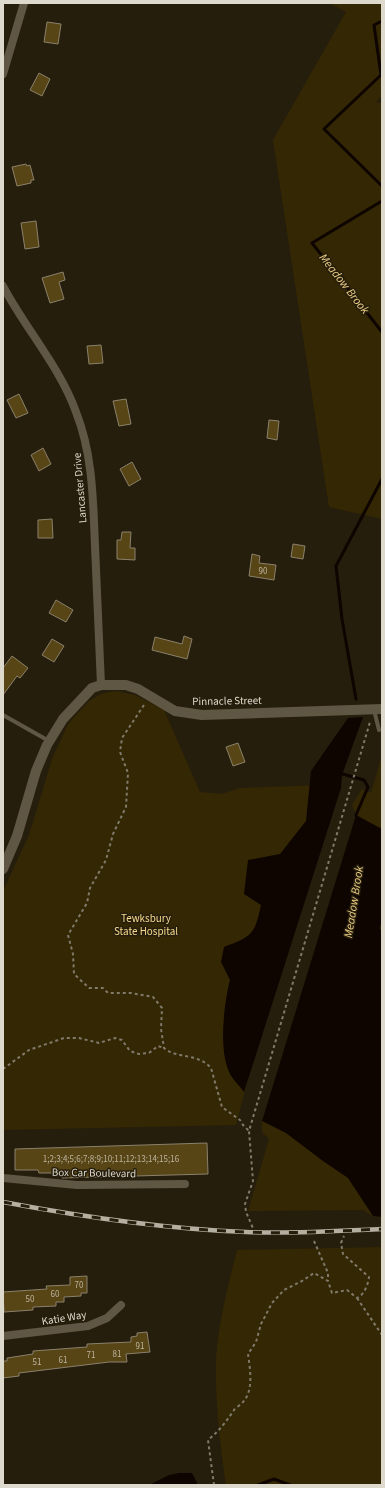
<svg xmlns="http://www.w3.org/2000/svg" width="385" height="1488" font-family="'Source Sans 3',sans-serif">
<rect width="100%" height="100%" fill="#261e0c"/>
<path fill="#342704" d="M329,3h53v93l-6,6 6,1v416l-53,-12 -56,-367 73,-128z
M115,691l20,4 29,15 36,82 22,2 18,-6 85,-3 -89,340 -233,5v-239l26,-56 23,-76 16,-35 21,-23 12,-7z
M382,755v462l-9,-1 -10,-6 -115,1 21,-72 -7,-7v-11l94,-306 -4,-10 10,-16 9,4z
M382,1247v238h-156c-6,-41 -11,-83 -10,-124 2,-38 12,-75 21,-111z"/>
<path fill="#0e0400" d="M363,717l-21,58 -1,13 -97,304c-5,-7 -14,-15 -16,-23 -9,-23 -4,-65 2,-89l-9,-18 3,-15c28,-10 31,-13 37,-42l-17,-11 4,-34 32,-6 26,-33 5,-50 37,-53z
M356,815l26,14v88l-2,12 2,2v286l-9,-1 -25,-38 -25,-17 -37,-28 -24,-12z
M179,1473h13l6,12h-49l20,-10z"/>
<g fill="none" stroke-linecap="round" stroke-linejoin="round">
<path stroke="#0e0400" stroke-width="3" d="M382,21l-8,4 7,50 -57,54 58,57
M382,201l-70,42 70,89
M356,699l-14,-80 -6,-53 46,-87
M339,773l25,7 4,7 -12,28 1,4
M258,1485l16,-6 16,6"/>
</g>
<path fill="#584516" stroke="#8a816c" d="M47,22l14,2 -3,20 -14,-2z
M39,73l11,6 -8,17 -12,-6z
M26,164l1,2 3,-1 4,15h-3v3l-14,3 -5,-19z
M36,221l3,26 -14,2 -4,-26z
M63,272l2,8 -6,2 5,17 -14,4 -8,-25z
M101,345l2,18 -14,1 -2,-18z
M19,394l9,19 -12,5 -9,-18z
M126,399l5,25 -12,2 -6,-25z
M269,420l10,1 -2,19 -10,-2z
M43,448l8,16 -12,7 -8,-16z
M132,462l9,17 -12,7 -9,-17z
M52,519l1,19h-15v-18z
M122,532h9l-1,16h5v12l-18,-1v-19h4z
M293,544l12,2 -2,13 -12,-2z
M252,554l8,2 -1,7 17,2 -2,15 -25,-4z
M56,600l17,10 -7,12 -17,-9z
M184,636l8,3 -5,20 -35,-9 3,-13 27,7z
M52,639l12,7 -10,16 -12,-7z
M12,656l16,12 -8,10 -3,-2 -14,19v-27z
M238,743l7,19 -12,4 -7,-19z
M207,1143l1,31 -146,4v-5h-23l-1,-3h-23v-21z
M87,1276v17h-6v3l-17,1v5h-8v4l-23,1v3l-29,2 -1,-20 44,-3 -1,-3 24,-1v-8z
M147,1332l3,20 -24,2 1,8h-18l-90,11v3l-16,2v-17h4v-3l26,-4v-3l54,-4v-3l44,-2v-5l6,-1v-3z"/>
<g fill="none" stroke-linecap="round" stroke-linejoin="round">
<path stroke="#807a6b" stroke-width="2" stroke-dasharray="3 3" stroke-linecap="butt" d="M144,705l-22,33 -2,14 8,21 -2,34 -13,27 -7,26 -16,28 -3,15 -19,32 5,19 1,20 15,14h14l5,5h23l22,4 9,11 -1,21 3,19c13,11 34,5 47,20l11,39 18,13 3,5 6,6
M3,1069l26,-19 35,-12h15l20,5 16,-5 7,2 8,11 9,3 10,-1 9,-7 6,2
M255,1233l-9,-21 -1,-8 8,-23 -4,-50 121,-409
M314,1241l14,32v8
M357,1298l25,37
M214,1485l-6,-45c11,-9 18,-18 26,-30 2,-3 7,-5 9,-8 11,-12 7,-33 5,-48l8,-12 5,-18 11,-21 12,-13 18,-9 12,-8 14,8 4,12 15,-3 10,8c7,-3 11,-13 12,-21l-26,-23 -2,-11 3,-7"/>
<path stroke="#5f5744" stroke-width="4" d="M374,710l5,20
M3,715l46,26"/>
<path stroke="#5f5744" stroke-width="8" d="M3,74l21,-71
M3,286c22,42 57,81 73,126 17,43 17,88 19,134 2,46 4,93 6,139
M3,1178l74,7 108,-1
M3,1336l85,-10 19,-8 14,-13"/>
<path stroke="#5f5744" stroke-width="10" d="M3,869l14,-33 19,-65 11,-26 16,-26 29,-31 9,-3h25l12,4 37,22 27,4 180,-6"/>
<defs>
<path id="rail" d="M3,1202c80,15 161,27 243,30 45,2 91,-1 136,-3"/>
</defs>
<use href="#rail" stroke="#b4afa1" stroke-width="4.5"/>
<use href="#rail" stroke="#261e0c" stroke-width="3" stroke-dasharray="9" stroke-linecap="butt"/>
</g>
<g text-anchor="middle" dominant-baseline="central" stroke-width="3" stroke-linejoin="round" paint-order="stroke">
<g font-size="9" fill="#bcb49f">
<text x="263" y="571">90</text>
<text x="111" y="1159">1;2;3;4;5;6;7;8;9;10;11;12;13;14;15;16</text>
<text x="79" y="1285">70</text>
<text x="55" y="1294">60</text>
<text x="30" y="1299">50</text>
<text x="140" y="1346">91</text>
<text x="117" y="1354">81</text>
<text x="91" y="1355">71</text>
<text x="63" y="1360">61</text>
<text x="37" y="1362">51</text>
</g>
<g font-size="11" fill="#ded9cd" stroke="#261e0c">
<text transform="translate(80 488) rotate(-95)">Lancaster Drive</text>
<text transform="translate(227 701) rotate(-1)">Pinnacle Street</text>
<text transform="translate(94 1173) rotate(1)">Box Car Boulevard</text>
<text transform="translate(64 1318) rotate(-9)">Katie Way</text>
</g>
<g font-size="11" fill="#f7d88e" stroke="#261e0c">
<text x="146" y="918">Tewksbury<tspan x="146" dy="13">State Hospital</tspan></text>
</g>
<g font-size="12" font-style="italic" fill="#eecf86" stroke="#261e0c">
<text transform="translate(344 284) rotate(52)">Meadow Brook</text>
<text transform="translate(354 902) rotate(-81)">Meadow Brook</text>
</g>
</g>
<rect width="385" height="1488" fill="none" stroke="#ded9cd" stroke-width="8"/>
</svg>
